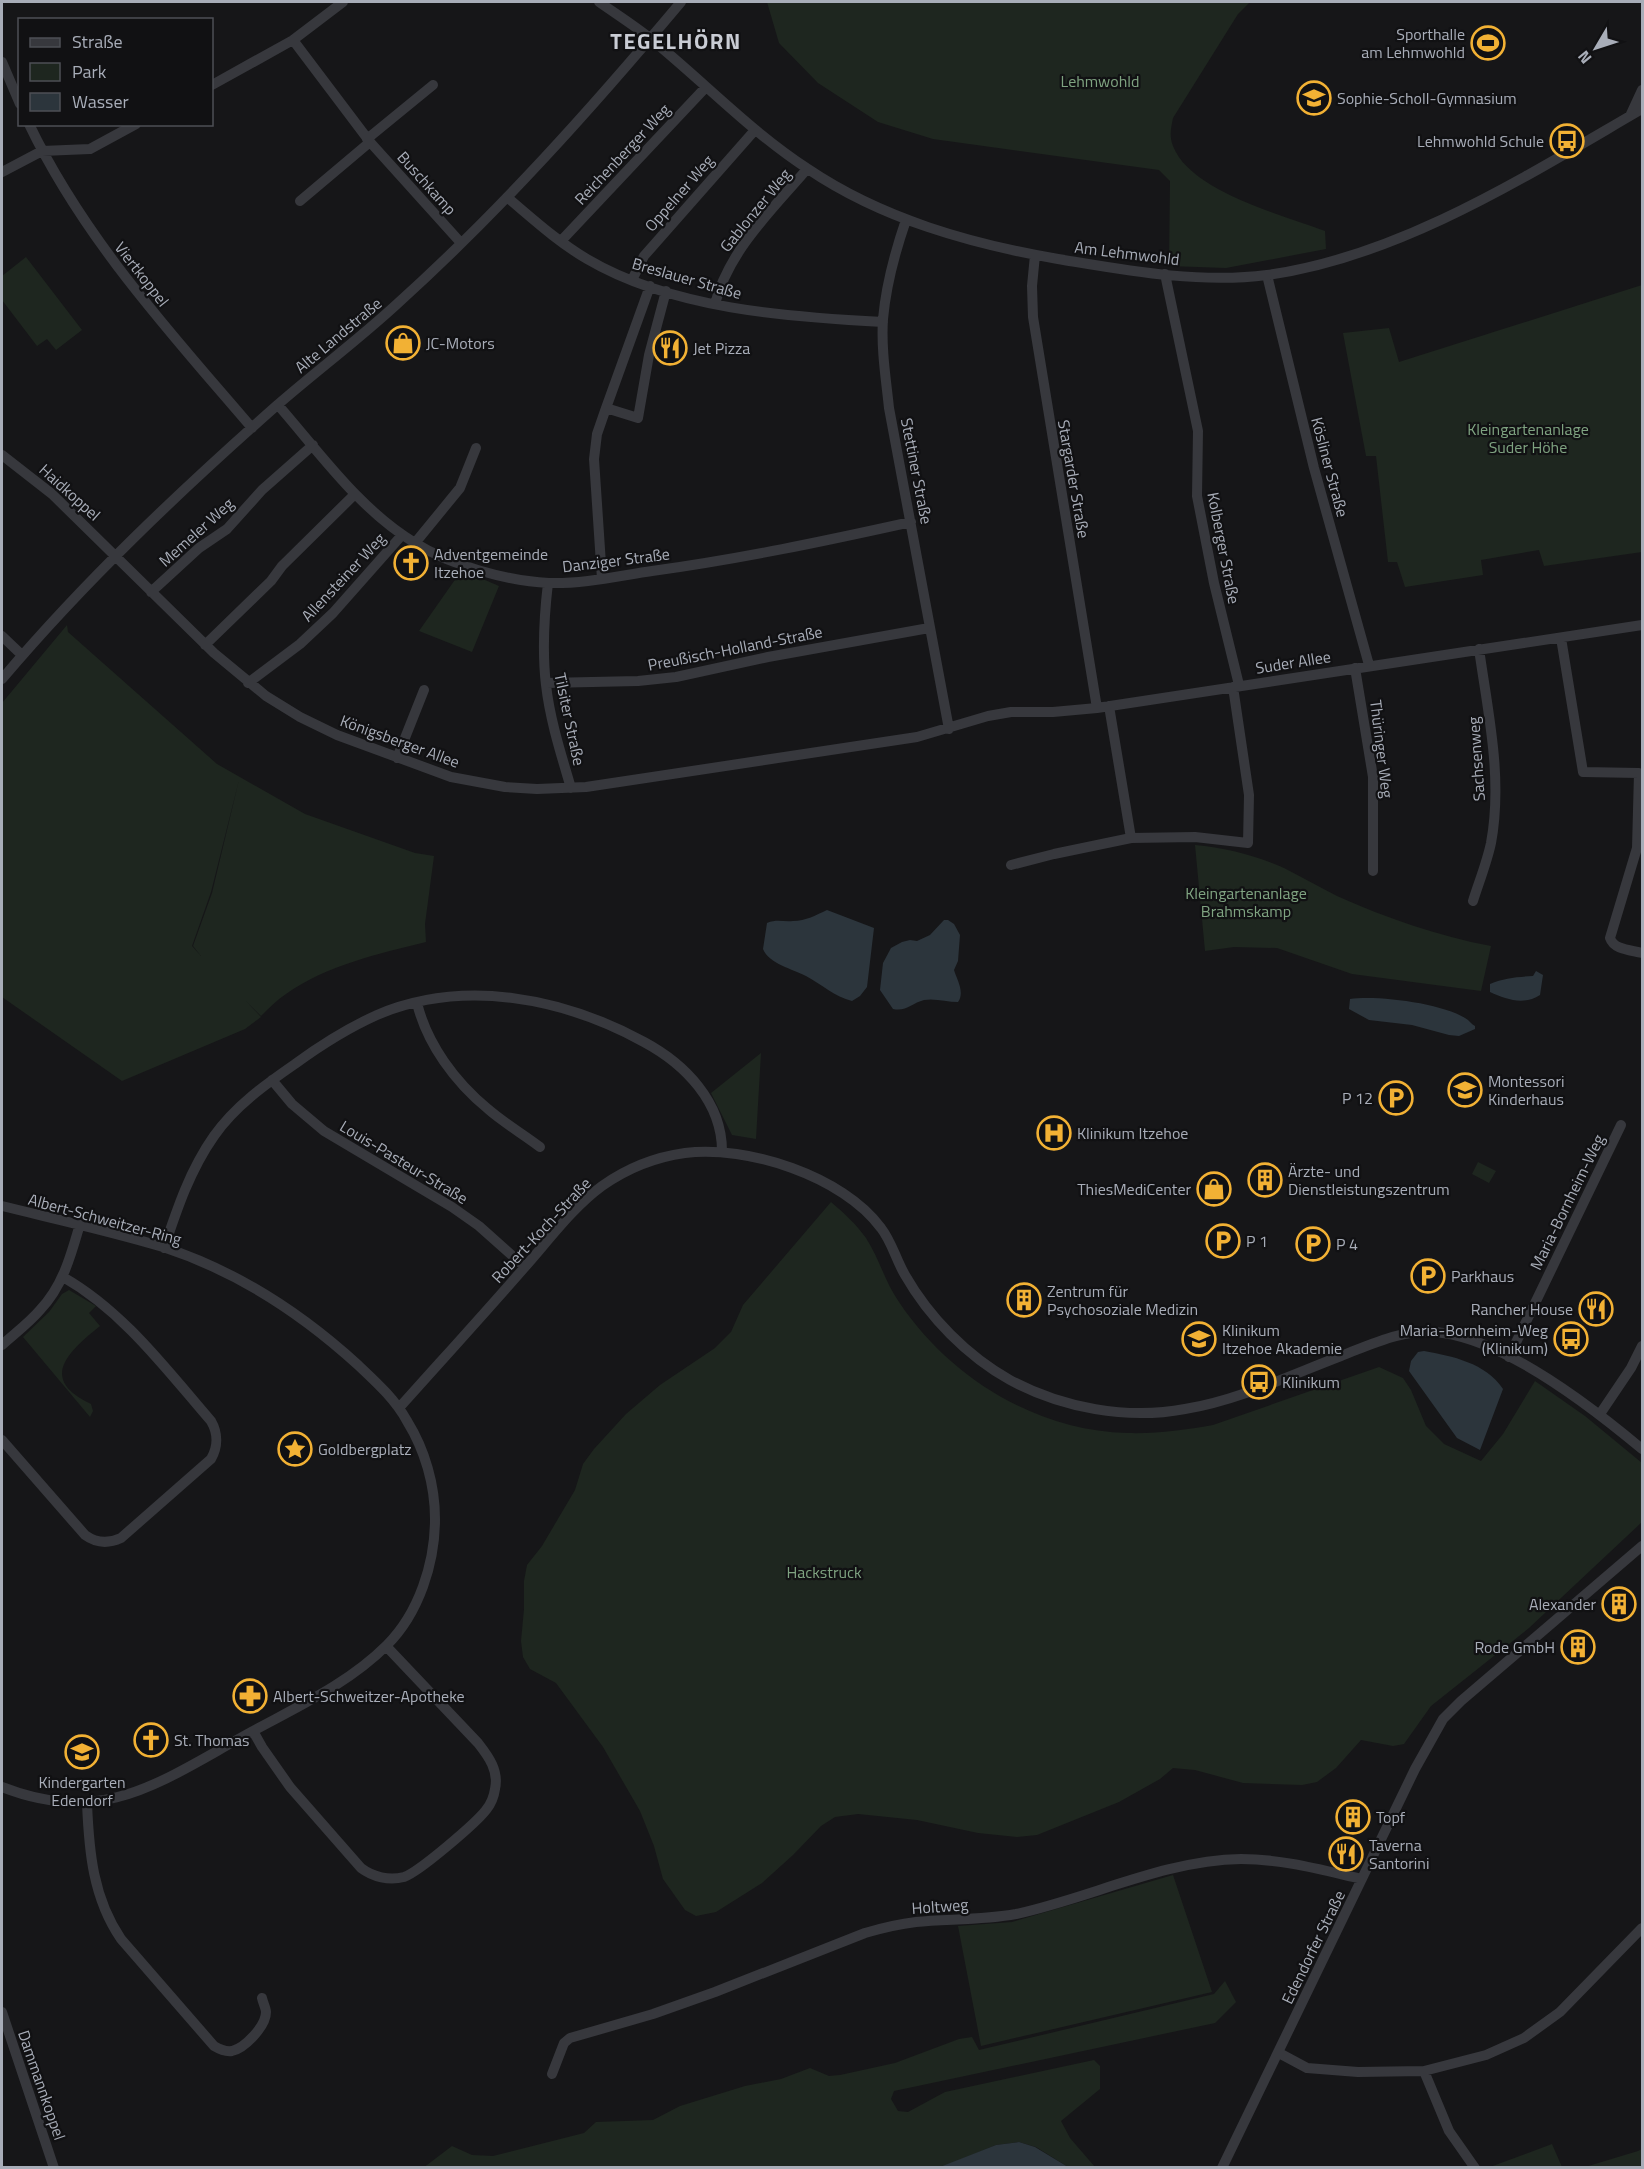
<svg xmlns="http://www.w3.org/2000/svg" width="1644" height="2169" font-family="'Titillium Web',sans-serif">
<rect width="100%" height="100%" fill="#161618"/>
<path fill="#1e261f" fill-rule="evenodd" d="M767,2h483l-12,12 -65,104c-2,10 -4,18 0,28 17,45 109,69 152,85l1,18 -100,19 -57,-2 1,-85 -11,-11 -226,-31 -55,-17 -60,-39 -39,-40z
M26,257l56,73 -26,20 -9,-11 -10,7 -35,-46v-24z
M1642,285v267l-98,14 -5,-16 -58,10 2,15 -78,12 -8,-25h-9l-12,-106h-10l-23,-123 46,-5 10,34z
M459,574l26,6 14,6 -27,66 -53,-21z
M67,625l1,7 149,132 88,50 110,39 19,3 -9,68 1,18c-48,12 -99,23 -140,52 -9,6 -17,14 -25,22l-15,-15 15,16 -16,12 -123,52 -120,-84v-294zM239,780l-27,113 -19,53 8,10 -9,-10 19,-54z
M1195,845c31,3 60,10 89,23 18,9 35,19 53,28 49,22 101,40 154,50l-10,45 -129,-17 -75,-26 -43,-1 -29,4z
M761,1053l-5,86 -24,-4 -21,-42z
M1478,1162l18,9 -7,12 -17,-9z
M831,1202c13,11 25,22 35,36 13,20 19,44 33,64 50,75 137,129 228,131 29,1 57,-3 86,-8l166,-58 24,11 8,12 15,36 18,18 37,17 22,-27 32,-53 50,35 57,47v59l-113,106 -98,78 -27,38 -11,2 -32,-6 -25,28 -19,14 -15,3 -59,-2 -48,-13 -22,-2 -13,11 -41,23 -82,33 -20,2 -39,-4 -61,-13 -59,-6 -23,3 -14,9 -28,29 -31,28 -46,29 -20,4 -11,-6 -22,-31 -9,-33 -14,-35 -37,-64 -47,-64 -26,-14 -7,-12 -2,-16 3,-32v-28l3,-16 15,-19 33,-56 8,-26 11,-15 32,-35 34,-29 55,-37 16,-16 12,-27z
M69,1290l27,16 -7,7 11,13c-32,26 -62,53 -9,78l2,7 -3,6 -67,-80 26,-25 13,-18z
M1173,1875l39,117 -231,54 -23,-120 54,-4z
M1225,1981l11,21 -21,21 -321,68 -3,8 7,12 10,1 37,-20 149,-32 6,6v23l-39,32 9,17 25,29h-27l-32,-20 -17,-5 -23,3 -56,23h-517l29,-22 20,9 21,1 91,-23 12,-11 57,-2 27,-14 65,-20 36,-7 29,-11 19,8 11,-1 55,-12 64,-24 13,-2 7,13 235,-56z
M1552,2144l10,23h-72z
M1642,2149v18h-57l53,-16z"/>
<path fill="#2c353c" d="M827,910l47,18 -7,59 -7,9 -8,5c-17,-4 -31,-17 -46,-25 -13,-7 -37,-12 -43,-27l4,-26c10,-4 16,-1 26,-2 13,0 23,-6 34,-11z
M944,920h4l6,4 6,11 -2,26 -4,9c3,10 11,22 4,32 -11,0 -23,-4 -34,-2 -12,3 -18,12 -31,9l-13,-19 3,-27 8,-15 11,-6 8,-2 7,1 13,-6z
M1536,971l7,4 -3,20c-17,11 -34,4 -50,-3v-8c14,-6 27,-7 43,-8z
M1350,999c27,-4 91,4 115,19 4,2 6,6 10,8v3l-16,7 -10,-1 -37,-10 -43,-5 -20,-11z
M1424,1351c28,5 62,12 79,38l-23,61 -23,-12 -48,-67 2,-10 7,-9z
M1019,2142l16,5 33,20h-128l56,-22z"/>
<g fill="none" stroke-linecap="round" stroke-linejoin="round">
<path stroke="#37383d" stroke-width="10" d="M599,2c17,12 36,24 52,37 53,43 100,93 157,130 74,50 163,75 250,90 67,11 140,25 209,16 133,-18 261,-100 375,-166
M293,40l77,102 91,101
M2,62l18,42
M212,85l81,-45 50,-38
M1630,116l12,-26
M29,124c55,115 141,208 223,304
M367,139l66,-54
M2,172l40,-21 48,-2 46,-25
M508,198c25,21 50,44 79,61 85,50 200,58 296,63
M300,201l70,-59
M906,220c-11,32 -20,65 -23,99 -2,30 3,60 6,89l60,321
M561,241l145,-154
M1035,255l-3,31 1,31 64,391
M1165,274l33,157 -1,65 17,87 25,102
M1267,275l47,193 55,197
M632,280l12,-24 111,-126
M650,286l-44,122 32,10 11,-63 17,-64
M715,304c14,-54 57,-94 92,-135
M278,405c42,48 81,104 137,138 35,22 92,38 134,40 34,1 69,-7 103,-12 88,-12 173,-30 259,-49
M2,455l50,39 162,159 52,43 34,21 37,18 114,42 54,10 32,2 49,-2 331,-50 71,-21 23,-4h42l44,-4 545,-83
M415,543l45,-55 16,-40
M602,579l-8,-120 3,-25 9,-26
M548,583c-4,34 -6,68 -2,102 4,35 15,69 25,103
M151,592l48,-44 28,-19 35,-39 51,-45
M2,636l20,19
M1561,638l22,134 56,1 -2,75 -27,90c4,12 21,12 32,15
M205,645l66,-64 11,-15 73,-72
M1355,668l18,109v94
M2,679c83,-98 177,-187 273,-272 40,-35 83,-67 122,-103 103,-93 195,-196 284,-302
M248,683l52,-39 33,-31 69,-78
M546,683l92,-2 38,-4 92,-20 161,-29
M1109,706l22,132
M397,758l27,-68
M1011,865l43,-11 77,-16 64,-1 53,6 1,-48 -16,-108
M1473,901c6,-19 14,-39 18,-58 12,-65 -3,-130 -12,-194
M417,1003c10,41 38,79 71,106 16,14 35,25 52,38
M272,1080l20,24 32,27 128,76 27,19 46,41
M2,1206c53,13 108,25 161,41 74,24 138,66 195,118 18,17 37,34 49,56 18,29 28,64 28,98 0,44 -16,94 -48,126 -41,41 -95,64 -145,92 -85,47 -140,89 -240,50
M164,1248c13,-39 26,-78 50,-112 21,-30 52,-52 81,-72 26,-19 53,-36 82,-49 87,-37 187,-17 267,27 41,22 78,60 78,109
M2,1345c12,-11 27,-22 38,-35 23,-24 31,-55 40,-86
M1509,1357l112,-232
M399,1408c42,-47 84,-93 125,-140 25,-28 48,-60 78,-82 24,-17 54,-29 83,-33 62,-8 158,23 196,75 11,14 15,32 24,47 24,42 62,81 105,105 52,28 117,40 175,29 54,-9 106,-34 156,-53 33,-13 66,-29 102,-23 64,9 150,75 199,116
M1600,1414l31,-46 11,-22
M2,1440l83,95c11,8 23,9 36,3l90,-79c7,-12 7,-26 0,-38 -45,-52 -88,-110 -148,-144
M253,1731l9,16 28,40 71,81c12,9 28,13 43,9 15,-5 72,-54 82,-67 5,-6 8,-14 9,-21 4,-18 -6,-32 -17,-46l-92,-97
M87,1803c2,49 6,95 34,136l93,107c5,3 11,6 18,5 13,-3 34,-25 34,-39 0,-4 -3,-9 -4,-14
M2,2012l52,156
M1279,2053l28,15 51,4 66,-1 62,-16 38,-17 36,-26 82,-84
M1424,2071l25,60 26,37
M552,2074l12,-31 6,-5 83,-24 62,-22 150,-59c17,-5 34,-9 51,-11 33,-3 67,-2 100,-8 74,-16 149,-54 225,-55 42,0 81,11 121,20
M1222,2168l193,-399 28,-50 18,-18 181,-155"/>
</g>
<defs>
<symbol id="stadium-ring" viewBox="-11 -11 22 22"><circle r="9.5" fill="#111113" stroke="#f2b134" stroke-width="1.5"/><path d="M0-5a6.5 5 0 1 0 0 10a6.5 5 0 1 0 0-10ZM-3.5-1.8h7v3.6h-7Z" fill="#f2b134"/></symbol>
<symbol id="school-ring" viewBox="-11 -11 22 22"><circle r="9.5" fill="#111113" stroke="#f2b134" stroke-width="1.5"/><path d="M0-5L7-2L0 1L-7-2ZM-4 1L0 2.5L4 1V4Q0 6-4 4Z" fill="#f2b134"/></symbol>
<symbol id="bus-ring" viewBox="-11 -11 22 22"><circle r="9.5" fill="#111113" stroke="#f2b134" stroke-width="1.5"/><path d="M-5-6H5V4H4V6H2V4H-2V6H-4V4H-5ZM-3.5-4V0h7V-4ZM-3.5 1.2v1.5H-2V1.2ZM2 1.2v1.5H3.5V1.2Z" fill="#f2b134"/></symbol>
<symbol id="shop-ring" viewBox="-11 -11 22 22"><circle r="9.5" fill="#111113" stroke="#f2b134" stroke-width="1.5"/><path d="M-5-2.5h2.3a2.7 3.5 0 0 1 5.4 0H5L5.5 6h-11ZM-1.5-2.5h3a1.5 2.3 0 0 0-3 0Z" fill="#f2b134"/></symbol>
<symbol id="restaurant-ring" viewBox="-11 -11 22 22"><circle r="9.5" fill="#111113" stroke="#f2b134" stroke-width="1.5"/><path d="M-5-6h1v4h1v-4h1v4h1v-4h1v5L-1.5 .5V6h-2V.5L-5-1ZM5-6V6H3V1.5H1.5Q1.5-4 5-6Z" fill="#f2b134"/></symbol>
<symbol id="church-ring" viewBox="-11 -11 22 22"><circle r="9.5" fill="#111113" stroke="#f2b134" stroke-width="1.5"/><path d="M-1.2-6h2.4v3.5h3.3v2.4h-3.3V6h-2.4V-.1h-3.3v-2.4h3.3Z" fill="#f2b134"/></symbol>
<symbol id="parking-ring" viewBox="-11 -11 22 22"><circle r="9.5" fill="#111113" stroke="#f2b134" stroke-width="1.5"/><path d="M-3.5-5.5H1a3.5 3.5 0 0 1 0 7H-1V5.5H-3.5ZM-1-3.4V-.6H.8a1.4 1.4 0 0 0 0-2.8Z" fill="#f2b134"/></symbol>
<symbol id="hospital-ring" viewBox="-11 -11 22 22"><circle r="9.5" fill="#111113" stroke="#f2b134" stroke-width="1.5"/><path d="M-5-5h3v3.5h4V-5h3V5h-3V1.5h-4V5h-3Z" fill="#f2b134"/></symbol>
<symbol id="building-ring" viewBox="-11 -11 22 22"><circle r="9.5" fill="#111113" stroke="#f2b134" stroke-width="1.5"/><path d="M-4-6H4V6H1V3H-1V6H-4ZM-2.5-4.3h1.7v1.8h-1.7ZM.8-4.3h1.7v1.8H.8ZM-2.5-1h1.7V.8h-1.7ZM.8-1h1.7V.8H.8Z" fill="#f2b134"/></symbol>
<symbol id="sight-ring" viewBox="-11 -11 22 22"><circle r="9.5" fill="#111113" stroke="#f2b134" stroke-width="1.5"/><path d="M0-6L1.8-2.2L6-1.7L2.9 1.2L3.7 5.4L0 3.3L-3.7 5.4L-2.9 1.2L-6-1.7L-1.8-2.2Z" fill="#f2b134"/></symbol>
<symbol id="pharmacy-ring" viewBox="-11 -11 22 22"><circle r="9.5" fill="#111113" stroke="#f2b134" stroke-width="1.5"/><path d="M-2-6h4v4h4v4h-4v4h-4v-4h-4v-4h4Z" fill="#f2b134"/></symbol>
</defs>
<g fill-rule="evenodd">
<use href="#stadium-ring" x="1469" y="24" width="38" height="38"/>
<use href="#school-ring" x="1295" y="79" width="38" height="38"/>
<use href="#bus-ring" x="1548" y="122" width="38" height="38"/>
<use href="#shop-ring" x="384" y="324" width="38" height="38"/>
<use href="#restaurant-ring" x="651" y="329" width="38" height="38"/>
<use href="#church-ring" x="392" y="544" width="38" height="38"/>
<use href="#school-ring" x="1446" y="1071" width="38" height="38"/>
<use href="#parking-ring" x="1377" y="1079" width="38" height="38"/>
<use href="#hospital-ring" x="1035" y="1114" width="38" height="38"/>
<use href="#building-ring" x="1246" y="1161" width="38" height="38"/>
<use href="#shop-ring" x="1195" y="1170" width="38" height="38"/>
<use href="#parking-ring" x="1204" y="1222" width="38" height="38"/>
<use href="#parking-ring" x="1294" y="1225" width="38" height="38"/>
<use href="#parking-ring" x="1409" y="1257" width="38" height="38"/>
<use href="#building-ring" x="1005" y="1281" width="38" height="38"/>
<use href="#restaurant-ring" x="1577" y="1290" width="38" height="38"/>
<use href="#school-ring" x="1180" y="1320" width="38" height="38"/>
<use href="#bus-ring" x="1552" y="1320" width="38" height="38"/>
<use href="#bus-ring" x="1240" y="1363" width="38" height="38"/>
<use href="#sight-ring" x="276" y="1430" width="38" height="38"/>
<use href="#building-ring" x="1600" y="1585" width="38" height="38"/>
<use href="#building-ring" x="1559" y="1628" width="38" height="38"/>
<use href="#pharmacy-ring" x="231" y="1677" width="38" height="38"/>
<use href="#church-ring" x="132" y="1721" width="38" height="38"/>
<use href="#school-ring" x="63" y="1733" width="38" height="38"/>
<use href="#building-ring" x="1334" y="1798" width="38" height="38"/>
<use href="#restaurant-ring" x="1327" y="1835" width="38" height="38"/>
</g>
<g text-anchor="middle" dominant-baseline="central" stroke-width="4.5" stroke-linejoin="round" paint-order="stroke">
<g font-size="16" fill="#a8adb8" stroke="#111113" text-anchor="start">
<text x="1465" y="34" text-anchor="end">Sporthalle<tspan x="1465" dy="18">am Lehmwohld</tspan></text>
<text x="1337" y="98">Sophie-Scholl-Gymnasium</text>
<text x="1544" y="141" text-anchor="end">Lehmwohld Schule</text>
<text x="426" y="343">JC-Motors</text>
<text x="693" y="348">Jet Pizza</text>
<text x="434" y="554">Adventgemeinde<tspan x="434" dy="18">Itzehoe</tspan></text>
<text x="1488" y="1081">Montessori<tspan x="1488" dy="18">Kinderhaus</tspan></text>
<text x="1373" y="1098" text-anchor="end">P 12</text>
<text x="1077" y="1133">Klinikum Itzehoe</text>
<text x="1288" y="1171">Ärzte- und<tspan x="1288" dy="18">Dienstleistungszentrum</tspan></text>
<text x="1191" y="1189" text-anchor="end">ThiesMediCenter</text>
<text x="1246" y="1241">P 1</text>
<text x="1336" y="1244">P 4</text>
<text x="1451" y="1276">Parkhaus</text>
<text x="1047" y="1291">Zentrum für<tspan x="1047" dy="18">Psychosoziale Medizin</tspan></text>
<text x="1573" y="1309" text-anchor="end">Rancher House</text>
<text x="1222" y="1330">Klinikum<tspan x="1222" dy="18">Itzehoe Akademie</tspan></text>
<text x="1548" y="1330" text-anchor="end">Maria-Bornheim-Weg<tspan x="1548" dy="18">(Klinikum)</tspan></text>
<text x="1282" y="1382">Klinikum</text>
<text x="318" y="1449">Goldbergplatz</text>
<text x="1596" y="1604" text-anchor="end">Alexander</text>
<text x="1555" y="1647" text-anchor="end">Rode GmbH</text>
<text x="273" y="1696">Albert-Schweitzer-Apotheke</text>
<text x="174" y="1740">St. Thomas</text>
<text x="82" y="1782" text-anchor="middle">Kindergarten<tspan x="82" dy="18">Edendorf</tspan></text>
<text x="1376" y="1817">Topf</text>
<text x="1369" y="1845">Taverna<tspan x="1369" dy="18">Santorini</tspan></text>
</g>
<g font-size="16" fill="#7fa381" stroke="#111113">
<text x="1100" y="81">Lehmwohld</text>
<text x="1528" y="429">Kleingartenanlage<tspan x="1528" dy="18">Suder Höhe</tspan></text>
<text x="1246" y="893">Kleingartenanlage<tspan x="1246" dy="18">Brahmskamp</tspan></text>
<text x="824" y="1572">Hackstruck</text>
</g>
<g font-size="16" fill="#a8adb8" stroke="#111113">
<text transform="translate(622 154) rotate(-47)">Reichenberger Weg</text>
<text transform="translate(427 183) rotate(48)">Buschkamp</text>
<text transform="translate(679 193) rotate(-49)">Oppelner Weg</text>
<text transform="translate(755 210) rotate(-51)">Gablonzer Weg</text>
<text transform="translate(1127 253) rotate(7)">Am Lehmwohld</text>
<text transform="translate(142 274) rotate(52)">Viertkoppel</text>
<text transform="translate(687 278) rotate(16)">Breslauer Straße</text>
<text transform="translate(338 335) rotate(-40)">Alte Landstraße</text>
<text transform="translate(1330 467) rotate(75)">Kösliner Straße</text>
<text transform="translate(917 471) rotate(79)">Stettiner Straße</text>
<text transform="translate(1074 479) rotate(80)">Stargarder Straße</text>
<text transform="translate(70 492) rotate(42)">Haidkoppel</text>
<text transform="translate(196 532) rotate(-42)">Memeler Weg</text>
<text transform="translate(1224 548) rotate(79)">Kolberger Straße</text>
<text transform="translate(616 560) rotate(-7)">Danziger Straße</text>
<text transform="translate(343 577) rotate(-47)">Allensteiner Weg</text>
<text transform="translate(735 648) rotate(-11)">Preußisch-Holland-Straße</text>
<text transform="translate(1293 662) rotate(-9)">Suder Allee</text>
<text transform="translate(570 719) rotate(78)">Tilsiter Straße</text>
<text transform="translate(400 741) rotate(20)">Königsberger Allee</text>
<text transform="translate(1382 749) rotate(83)">Thüringer Weg</text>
<text transform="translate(1476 759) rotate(-94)">Sachsenweg</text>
<text transform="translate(404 1162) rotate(31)">Louis-Pasteur-Straße</text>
<text transform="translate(1567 1202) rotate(-64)">Maria-Bornheim-Weg</text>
<text transform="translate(105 1219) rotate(15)">Albert-Schweitzer-Ring</text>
<text transform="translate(541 1230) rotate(-47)">Robert-Koch-Straße</text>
<text transform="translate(940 1906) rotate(-4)">Holtweg</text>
<text transform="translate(1313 1947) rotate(-64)">Edendorfer Straße</text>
<text transform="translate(42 2085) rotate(71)">Dammannkoppel</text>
</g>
<g font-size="22" font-weight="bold" letter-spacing="1.5" fill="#c9ccd4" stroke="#111113">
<text x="676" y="41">TEGELHÖRN</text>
</g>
</g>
<rect width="1644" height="2169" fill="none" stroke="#a8adb8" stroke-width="6"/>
<rect x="18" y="18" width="195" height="108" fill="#111113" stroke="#4d4f55" stroke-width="1.5"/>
<rect x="30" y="38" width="30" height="9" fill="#37383d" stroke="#4d4f55" stroke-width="1.5"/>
<text x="72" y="48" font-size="18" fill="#a8adb8">Straße</text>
<rect x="30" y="63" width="30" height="18" fill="#1e261f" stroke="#4d4f55" stroke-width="1.5"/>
<text x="72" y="78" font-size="18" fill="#a8adb8">Park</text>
<rect x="30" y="93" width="30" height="18" fill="#2c353c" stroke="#4d4f55" stroke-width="1.5"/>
<text x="72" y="108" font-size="18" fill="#a8adb8">Wasser</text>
<g transform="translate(1596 48) rotate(231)" stroke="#111113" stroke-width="4.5" paint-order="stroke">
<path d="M0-4.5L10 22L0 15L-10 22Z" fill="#a8adb8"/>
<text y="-9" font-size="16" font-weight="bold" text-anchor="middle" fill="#a8adb8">N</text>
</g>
</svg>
